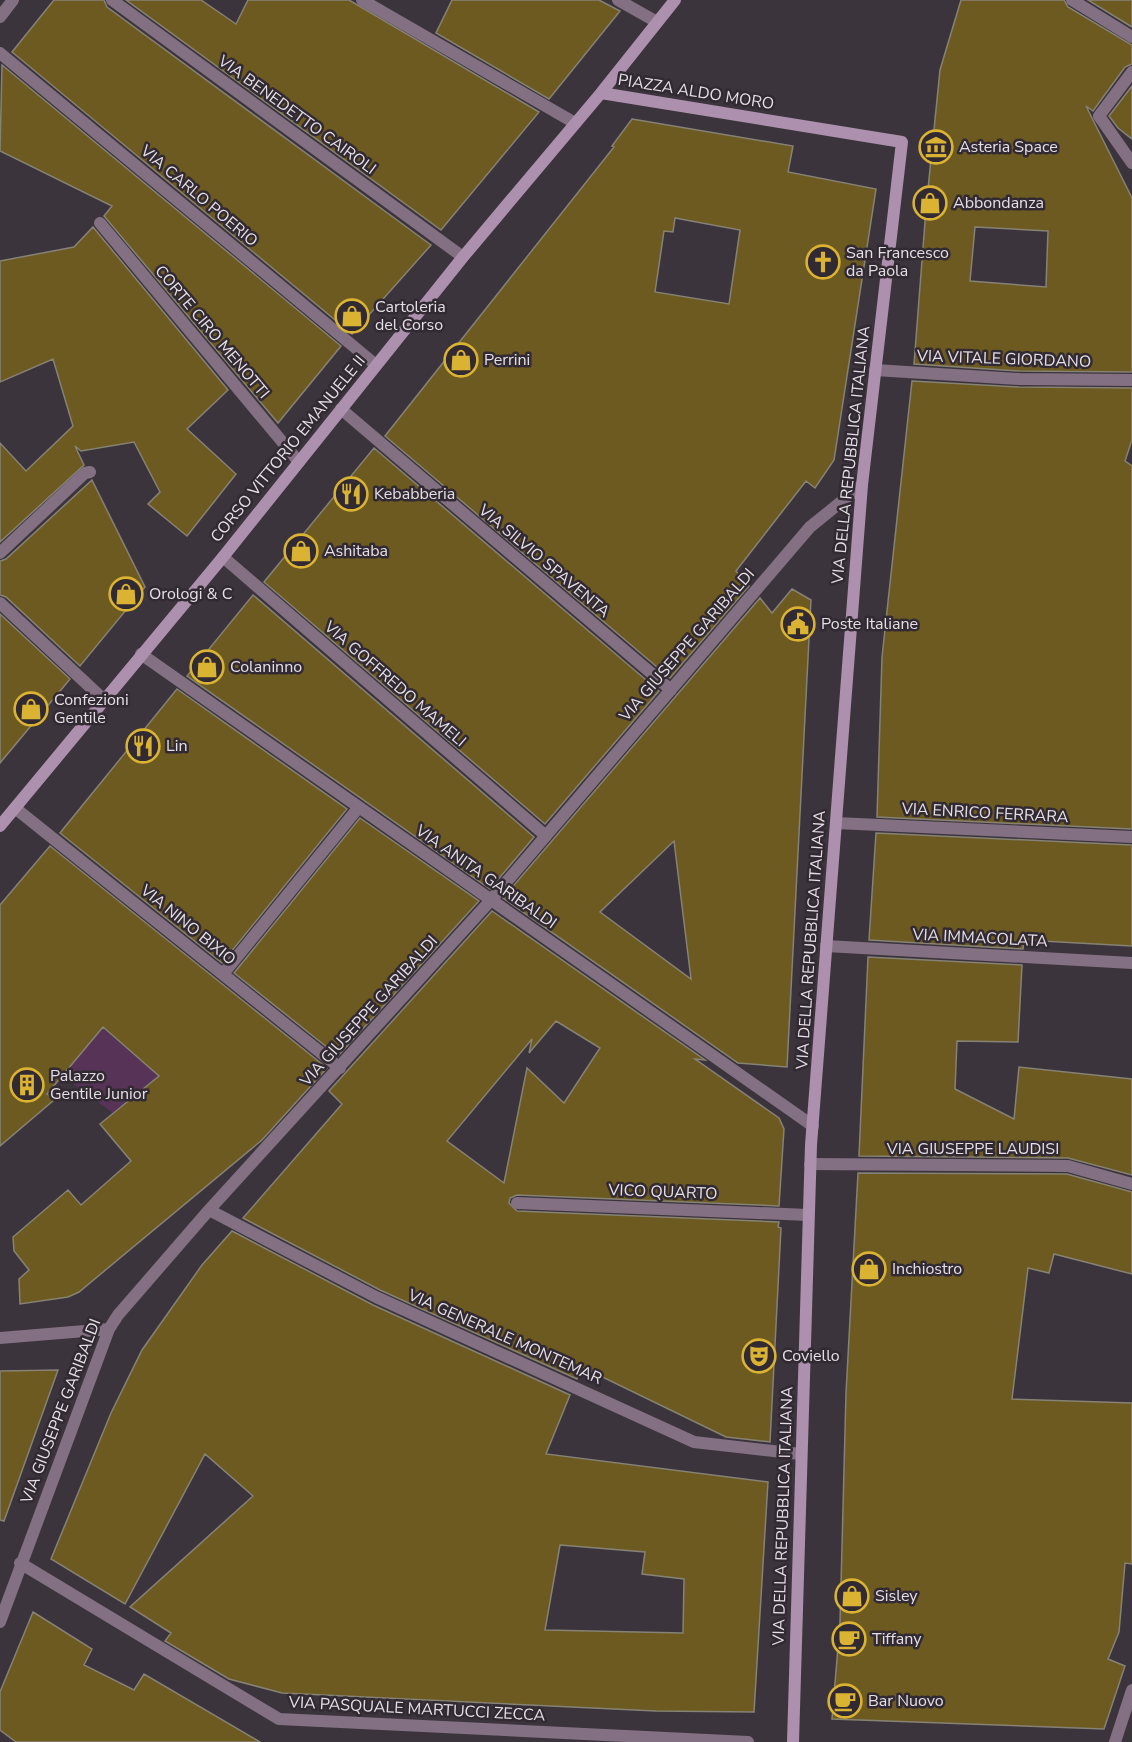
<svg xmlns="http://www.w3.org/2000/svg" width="1132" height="1742" font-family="'Nunito Sans',sans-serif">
<rect width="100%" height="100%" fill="#3c343c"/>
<path fill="#583358" d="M0,942l159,134 -46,37 -51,-38z"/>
<path fill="#6d5a20" stroke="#868275" stroke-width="1.5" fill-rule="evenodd" d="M54,0h50l3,7 324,238 -79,89 -340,-282z
M126,0h75l35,24 12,-24h101l190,112 -98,118z
M452,0h147l21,11 -71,88 -113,-66z
M961,0h103l4,7 64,38v19l-7,3 -32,44 -7,-5 46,92v174l-113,-1 -105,-7 12,-155 14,-139zM975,227l73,4 -2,56 -76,-6z
M1088,0h44v27z
M2,65l339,281 -63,77 -174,-207 8,-10 -112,-55z
M1132,86v53l-14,-11 -9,-12z
M632,119l161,27 -5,26 88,17 -42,271 -19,28 -9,-7 -70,90 13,15 -79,92 -285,-242 229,-289 -2,-1zM675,218l65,12 -11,74 -74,-12 9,-61 9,1z
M93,227l135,163 -41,39 49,45 -49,62 -39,-32 12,-12 -26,-50 -53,9 -6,-5 9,19 -84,77v-99l26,28 47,-45 -20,-67 -53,23v-121l74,-14z
M912,381l107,6 113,1v52l-7,21 7,5v363l-255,-12 5,-160z
M374,448l285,243 -114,133 -281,-242z
M92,480l53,107 -65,79 -74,-69 -6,-2v-34l6,-2z
M792,589l19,11 -24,467 -49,-4 -235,-165 257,-300 12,15zM674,841l17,138 -91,-67z
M253,595l281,242 -44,52 -303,-213z
M0,614l70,65 -70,84z
M177,689l170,120 -125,154 -162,-130z
M360,818l119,83 -141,155 -104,-83z
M876,833l256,12v101l-108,-6 -1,9 -154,-9z
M50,846l277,222 -65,72 -183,152 -11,5 -48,7 -1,-25 10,-9 -15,-19 -1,-14 55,-47 13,15 50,-44 -31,-37 59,-48 -56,-49 -56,67 7,6 -54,46v-241z
M492,911l213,149 -10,-1 84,59 5,11 -5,77 -262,-11 -7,3 -1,5 8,8 262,11 -1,5 3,1 -11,214 -44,-5 -144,-70 -5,12 -197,-89 -137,-72 99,-114 -13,-13zM556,1021l44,27 -36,55 -37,-35 -23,115 -57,-42 85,-102 -3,14z
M868,957l154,8 -4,77 -61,-1 -2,48 59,30 5,-52 113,12v96l-64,-17 -209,-2z
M858,1173l209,1 65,18v82l-78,-20 -5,19 -21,-5 -16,131 120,4v161l-7,-1 -6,69 -11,27 17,7 -21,63 -272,-10 8,-96 6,-230z
M232,1231l141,74 197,90 -24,59 222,28 -14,230 -98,-1 -374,-18 -53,-14 -64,-38 6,-8 -41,-26 123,-111 -48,-42 -80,150 -74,-45 60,-146 31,-63 60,-85zM560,1545l85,7 -3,22 42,5 -1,54 -138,-3z
M58,1370l-54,151 -4,-1v-149z
M33,1612l59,37 -8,16 50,25 10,-16 116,68h-244l-16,-12v-38z"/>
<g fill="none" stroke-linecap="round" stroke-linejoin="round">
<path stroke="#837082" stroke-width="12" d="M112,0l351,257
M362,0l213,123
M618,0l39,22
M1072,0l60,37
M0,17l13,-17
M0,53l376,312
M1132,72l-33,44 33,47
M100,223l199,239
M875,370l144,9 113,1
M341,409l330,281
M0,553l85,-80 5,-1
M223,557l323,279
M0,603l103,96
M141,654l672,472
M15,808l325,260
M836,823l296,14
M826,946l306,17
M223,974l136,-167
M810,1164l258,2 64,18
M517,1203l291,12
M209,1210l167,87 318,145 106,12
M0,1338l109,-9
M20,1563l259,156 469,23
M0,1622l109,-293 9,-14 91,-105 282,-310 319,-373 52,-42
M1115,1742l17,-52"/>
<path stroke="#ad90ad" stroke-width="12" d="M601,93l301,49 -40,343 -51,660 -18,597
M0,826l223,-269 240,-300 138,-164 74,-93"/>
</g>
<defs>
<symbol id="museum-ring" viewBox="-11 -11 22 22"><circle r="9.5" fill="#322a32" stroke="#dab333" stroke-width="1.5"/><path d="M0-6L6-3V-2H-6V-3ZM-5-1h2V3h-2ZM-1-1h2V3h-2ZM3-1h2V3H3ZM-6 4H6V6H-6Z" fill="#dab333"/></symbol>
<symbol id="shop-ring" viewBox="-11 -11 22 22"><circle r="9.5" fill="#322a32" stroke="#dab333" stroke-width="1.5"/><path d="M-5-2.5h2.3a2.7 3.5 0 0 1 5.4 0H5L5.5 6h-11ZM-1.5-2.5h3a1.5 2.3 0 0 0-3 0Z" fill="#dab333"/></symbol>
<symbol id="church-ring" viewBox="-11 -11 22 22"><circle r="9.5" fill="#322a32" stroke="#dab333" stroke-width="1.5"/><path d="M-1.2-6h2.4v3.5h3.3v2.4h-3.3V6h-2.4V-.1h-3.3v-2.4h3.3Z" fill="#dab333"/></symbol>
<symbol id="restaurant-ring" viewBox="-11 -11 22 22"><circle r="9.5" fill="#322a32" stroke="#dab333" stroke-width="1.5"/><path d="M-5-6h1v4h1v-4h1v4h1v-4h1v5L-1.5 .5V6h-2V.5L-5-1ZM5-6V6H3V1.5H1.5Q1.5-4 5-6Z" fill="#dab333"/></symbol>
<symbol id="civic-ring" viewBox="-11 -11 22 22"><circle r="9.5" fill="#322a32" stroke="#dab333" stroke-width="1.5"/><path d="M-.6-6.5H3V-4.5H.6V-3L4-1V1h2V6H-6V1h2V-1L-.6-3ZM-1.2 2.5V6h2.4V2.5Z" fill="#dab333"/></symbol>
<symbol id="building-ring" viewBox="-11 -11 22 22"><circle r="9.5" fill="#322a32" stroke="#dab333" stroke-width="1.5"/><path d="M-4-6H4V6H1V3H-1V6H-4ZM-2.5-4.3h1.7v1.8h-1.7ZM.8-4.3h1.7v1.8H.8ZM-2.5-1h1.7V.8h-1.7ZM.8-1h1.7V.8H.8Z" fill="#dab333"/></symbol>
<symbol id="theatre-ring" viewBox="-11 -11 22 22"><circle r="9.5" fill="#322a32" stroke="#dab333" stroke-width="1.5"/><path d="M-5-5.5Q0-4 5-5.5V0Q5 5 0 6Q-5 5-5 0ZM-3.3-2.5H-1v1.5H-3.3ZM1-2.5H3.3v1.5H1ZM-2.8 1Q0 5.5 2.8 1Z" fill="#dab333"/></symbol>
<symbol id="cafe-ring" viewBox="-11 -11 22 22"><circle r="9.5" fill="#322a32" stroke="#dab333" stroke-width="1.5"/><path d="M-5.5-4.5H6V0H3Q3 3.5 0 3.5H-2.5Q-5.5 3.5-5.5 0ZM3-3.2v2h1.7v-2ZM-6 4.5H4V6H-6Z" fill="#dab333"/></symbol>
</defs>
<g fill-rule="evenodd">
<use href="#museum-ring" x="917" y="128" width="38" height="38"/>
<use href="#shop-ring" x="911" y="184" width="38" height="38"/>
<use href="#church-ring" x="804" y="243" width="38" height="38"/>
<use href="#shop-ring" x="333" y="297" width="38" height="38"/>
<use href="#shop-ring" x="442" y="341" width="38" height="38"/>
<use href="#restaurant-ring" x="332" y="475" width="38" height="38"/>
<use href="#shop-ring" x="282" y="532" width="38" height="38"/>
<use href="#shop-ring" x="107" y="575" width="38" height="38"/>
<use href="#civic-ring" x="779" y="605" width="38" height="38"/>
<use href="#shop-ring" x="188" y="648" width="38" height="38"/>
<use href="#shop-ring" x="12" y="690" width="38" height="38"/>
<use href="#restaurant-ring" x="124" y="727" width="38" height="38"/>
<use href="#building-ring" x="8" y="1066" width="38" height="38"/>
<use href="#shop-ring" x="850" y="1250" width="38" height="38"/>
<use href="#theatre-ring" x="740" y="1337" width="38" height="38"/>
<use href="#shop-ring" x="833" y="1577" width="38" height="38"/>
<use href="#cafe-ring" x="830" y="1620" width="38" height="38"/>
<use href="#cafe-ring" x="826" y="1682" width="38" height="38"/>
</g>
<g text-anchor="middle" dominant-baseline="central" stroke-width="5" stroke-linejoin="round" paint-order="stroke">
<g font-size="16" fill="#e5dfe5" stroke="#322a32">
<text transform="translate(696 92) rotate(9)">PIAZZA ALDO MORO</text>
<text transform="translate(297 115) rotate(36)">VIA BENEDETTO CAIROLI</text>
<text transform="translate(199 196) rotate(40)">VIA CARLO POERIO</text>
<text transform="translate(212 332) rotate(50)">CORTE CIRO MENOTTI</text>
<text transform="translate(1004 359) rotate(2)">VIA VITALE GIORDANO</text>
<text transform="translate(288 449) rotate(-51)">CORSO VITTORIO EMANUELE II</text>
<text transform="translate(851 455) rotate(-84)">VIA DELLA REPUBBLICA ITALIANA</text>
<text transform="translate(544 561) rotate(40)">VIA SILVIO SPAVENTA</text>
<text transform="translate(687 645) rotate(-49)">VIA GIUSEPPE GARIBALDI</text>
<text transform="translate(395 684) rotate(41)">VIA GOFFREDO MAMELI</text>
<text transform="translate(985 813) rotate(3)">VIA ENRICO FERRARA</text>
<text transform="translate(486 877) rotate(35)">VIA ANITA GARIBALDI</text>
<text transform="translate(188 925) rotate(39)">VIA NINO BIXIO</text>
<text transform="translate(980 938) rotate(3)">VIA IMMACOLATA</text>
<text transform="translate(811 940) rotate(-86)">VIA DELLA REPUBBLICA ITALIANA</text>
<text transform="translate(369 1011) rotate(-48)">VIA GIUSEPPE GARIBALDI</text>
<text x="973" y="1149">VIA GIUSEPPE LAUDISI</text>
<text transform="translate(663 1192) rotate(2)">VICO QUARTO</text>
<text transform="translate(505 1337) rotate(24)">VIA GENERALE MONTEMAR</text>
<text transform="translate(61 1411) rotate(-69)">VIA GIUSEPPE GARIBALDI</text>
<text transform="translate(783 1516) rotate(-88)">VIA DELLA REPUBBLICA ITALIANA</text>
<text transform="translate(417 1709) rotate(3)">VIA PASQUALE MARTUCCI ZECCA</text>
</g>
<g font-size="16" fill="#e5dfe5" stroke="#322a32" text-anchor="start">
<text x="959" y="147">Asteria Space</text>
<text x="953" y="203">Abbondanza</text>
<text x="846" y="253">San Francesco<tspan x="846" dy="18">da Paola</tspan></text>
<text x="375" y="307">Cartoleria<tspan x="375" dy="18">del Corso</tspan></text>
<text x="484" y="360">Perrini</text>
<text x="374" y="494">Kebabberia</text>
<text x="324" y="551">Ashitaba</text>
<text x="149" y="594">Orologi &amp; C</text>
<text x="821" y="624">Poste Italiane</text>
<text x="230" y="667">Colaninno</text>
<text x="54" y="700">Confezioni<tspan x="54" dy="18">Gentile</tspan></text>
<text x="166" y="746">Lin</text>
<text x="50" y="1076">Palazzo<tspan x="50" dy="18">Gentile Junior</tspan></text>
<text x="892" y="1269">Inchiostro</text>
<text x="782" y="1356">Coviello</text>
<text x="875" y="1596">Sisley</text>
<text x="872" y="1639">Tiffany</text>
<text x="868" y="1701">Bar Nuovo</text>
</g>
</g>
</svg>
